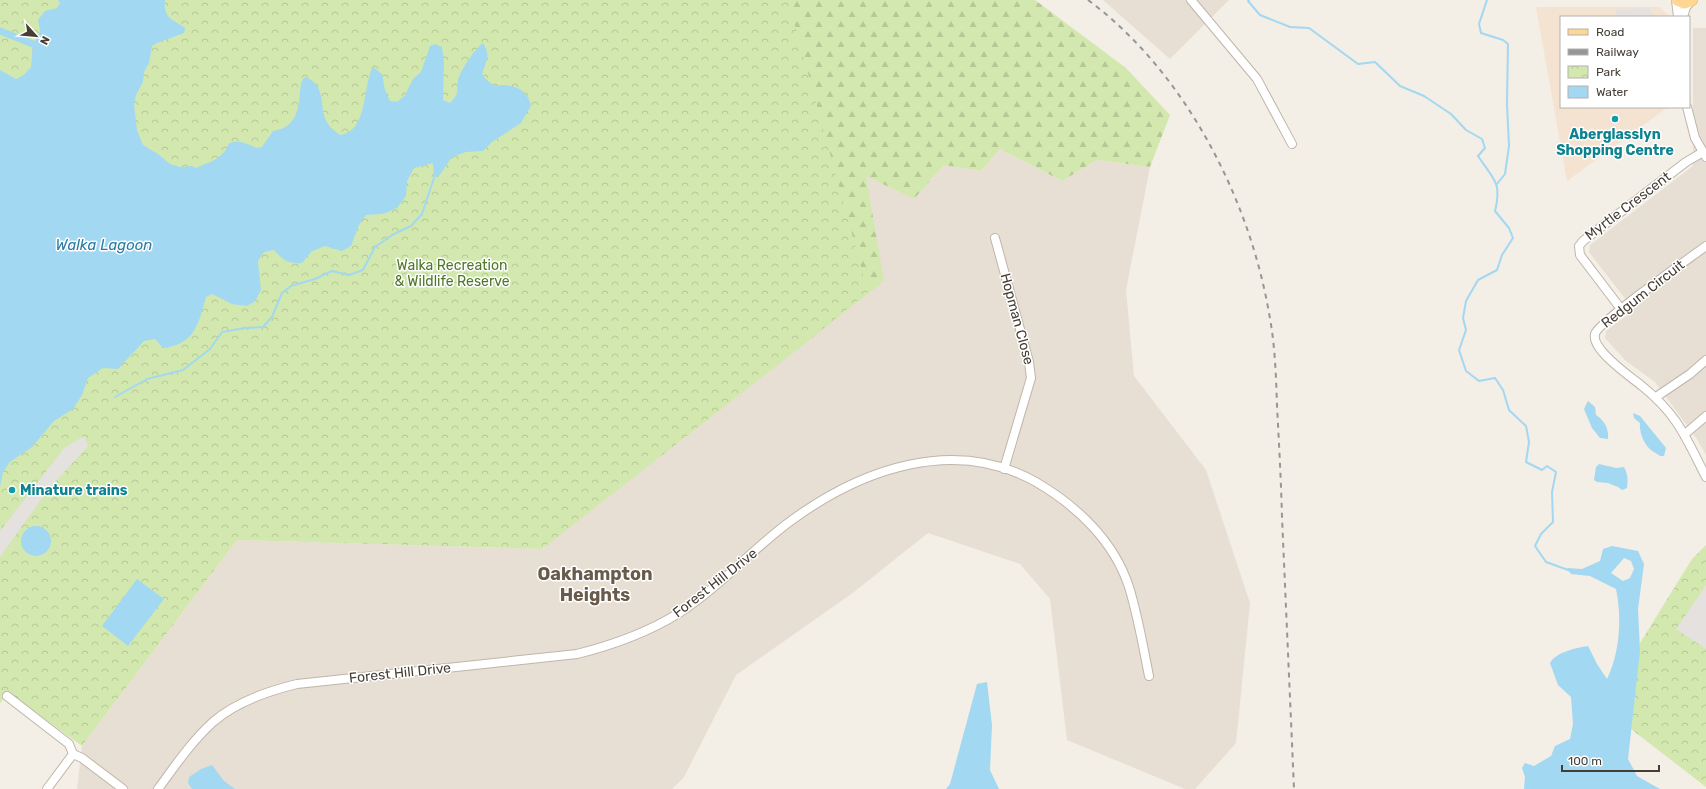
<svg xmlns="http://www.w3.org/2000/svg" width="1706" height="789" font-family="Rubik,sans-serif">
<defs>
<pattern id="forest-firs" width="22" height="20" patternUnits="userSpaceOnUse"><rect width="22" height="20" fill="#d3e8ae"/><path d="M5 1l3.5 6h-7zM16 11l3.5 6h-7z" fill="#b6c896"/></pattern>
<pattern id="park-crowns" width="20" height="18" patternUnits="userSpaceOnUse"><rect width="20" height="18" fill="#d3e8ae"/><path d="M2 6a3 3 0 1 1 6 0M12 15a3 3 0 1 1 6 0" fill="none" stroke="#b6c896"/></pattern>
</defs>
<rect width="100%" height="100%" fill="#f3eee6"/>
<path fill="#e7dfd4" d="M1103,0h126l-59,59z
M1693,28h13v427l-9,-16 -42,-57 -29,-21 -21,-23 1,-7 28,-21 -45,-58 1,-7 103,-79z
M1000,149l62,32 35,-21 53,7 -24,123 8,86 72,94 44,133 -14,140 -41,46h-10l-118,-49 -17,-141 -30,-35 -92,-31 -74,59 -118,83 -52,102 -12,12h-595l5,-43 155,-206 306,9 322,-374 49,24 30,-34 37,6z"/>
<path fill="#f5e3d1" d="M1536,7h124l8,8 1,2h-108v90h107l-101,74z"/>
<path fill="url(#forest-firs)" d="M179,0h856l91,68 44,47 -20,52 -53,-7 -35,21 -62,-32 -19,22 -37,-6 -30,34 -48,-23 18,105 -91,72z"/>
<path fill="url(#park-crowns)" d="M0,0h788l80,292 -75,61 -251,196 -305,-9 -155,206 -73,-53 -9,10z
M1706,545v242l-75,-58 9,-86 52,-84z"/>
<path fill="#e4e1de" d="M1650,7l1,6 3,1 3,3h-46l5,-1v-6z
M84,436l4,10 -41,45 -47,66v-26l64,-83z
M1706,585v64l-30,-20z"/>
<path fill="#a2d8f1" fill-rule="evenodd" d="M58,0h107c-2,19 8,19 20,28l-1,5 -27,10 -5,3 -3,17 -5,9 -1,10 -7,13 -2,10 3,25 6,15 15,9 12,10 10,3 12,-1 4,2c9,-4 20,-7 27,-15 3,-2 3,-5 5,-8 7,-8 21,0 29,3l5,-1 11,-16c22,-3 26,-20 27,-40 1,-6 0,-9 5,-14 20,7 15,26 20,41 3,8 8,12 15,17 29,-4 22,-49 33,-68l9,7 3,16 5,11 7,1 8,-7 8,-16 8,-7 9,-26 5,-2 7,3 2,14 -1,39 7,3c10,-10 6,-11 8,-23 2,-9 18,-33 25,-37 8,11 3,19 -1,31 3,4 7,9 12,11 3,1 7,0 9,0 15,1 25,6 28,21l-10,17 -29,19 -9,9 -17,1 -14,5 -13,19 -5,2 -1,-15 -19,5 -7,13 -1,15 -9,12 -14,6 -17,1 -7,10 -8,21 -9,5 -17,-5 -13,5 -10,12c-14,1 -19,-3 -28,-13l-10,2 -6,9 3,29 -6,11 -8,5 -15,-2 -20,-10 -6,3c-8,28 -11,47 -43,51l-8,-9 -11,2 -26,28 -15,-1 -15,10 -6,17 -9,14 -19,12 -22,26 -22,15 -7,10 -3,15v-417l16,9 8,-4 7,-8 2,-23 7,-13 -2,-11 7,-9 12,-3 3,-5z
M1588,401l7,6 1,8c9,6 13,14 12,24l-8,-1 -8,-10 -8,-19z
M1633,413l7,3 26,32 -2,8h-4c-3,-3 -6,-3 -9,-6 -7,-6 -12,-18 -11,-27l-6,-5z
M1599,464l17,4 8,-1c4,7 4,13 3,21l-5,2 -4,-3 -10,-4 -11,-1 -3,-2 2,-13z
M21 541a15 15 0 1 1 30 0a15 15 0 1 1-30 0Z
M1612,546l26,5 6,13 -6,45 2,42 -12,108 9,17 23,13h-136l1,-12 -3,-9 3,-5 9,3 17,-10 4,-10 15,-7 3,-15 -2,-27 -13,-12 -8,-22c6,-11 26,-15 38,-17l9,18 10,15c13,-27 15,-61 9,-90l-26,-13 -19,-2 -4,-6 15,1 18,-8 3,-12zM1624,558l7,3 3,8 -4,9 -7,3 -12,-8z
M137,579l27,20 -36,47 -26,-20z
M987,682l5,43 -2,45 9,19h-53l4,-5 27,-100z
M212,765l12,16 11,8h-43l-4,-6 1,-6 12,-8z"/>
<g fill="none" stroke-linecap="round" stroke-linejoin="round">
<path stroke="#a2d8f1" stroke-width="2" d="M1249,0l-1,1 12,14 30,12 19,1 49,36 17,-2 25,24 24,10 27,18 15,16 16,9 3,9 -7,8c16,24 24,26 17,55l14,17 4,10 -11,17 -5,15 -19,10 -12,21 -3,17 3,12 -7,20 7,21 13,10 16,-3 8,12 6,20 17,16 3,16 -3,20 16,8 5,-4 9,6 -4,20 1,30 -12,12 -6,12 11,16 25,9
M1487,0l-8,24 2,9 22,7 5,4 -1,60 2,42 -4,28 -8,10
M115,397l32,-18 36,-9 27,-21 12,-17 23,-4 18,-1 9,-10 10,-24 9,-7 24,-7 17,-8 17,4 14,-5 12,-23 17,-12 19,-9 11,-12 12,-36"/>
<path stroke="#a2d8f1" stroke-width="7" d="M0,31l33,13"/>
<defs>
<path id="minor" d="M1191,0l66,79 35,65
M1676,0l2,17
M1683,17l3,-10 5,-6
M1687,107l8,31 11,19
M995,238l34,124 2,16 -27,91
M1706,246c-16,12 -108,76 -111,88 -4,16 36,43 47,52 36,29 44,52 64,91
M1621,309l-41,-54 -1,-9 4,-5 103,-79 17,-10
M1656,397l34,-23 16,-14
M1685,434l21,-18
M7,696l62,48 4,10
M73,754l9,4 41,31
M47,789l26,-35
M158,789c17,-23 33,-47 55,-67 23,-20 55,-31 84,-38l280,-30c36,-9 70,-21 102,-41 41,-26 74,-65 113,-93 70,-51 162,-84 244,-38 41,24 78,59 93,105 9,29 14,59 20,89"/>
<path id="major" d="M1677,0l8,3 7,-3"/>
</defs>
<use href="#minor" stroke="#bfb5a9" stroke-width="10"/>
<use href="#major" stroke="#e4b163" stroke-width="12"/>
<use href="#minor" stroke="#fff" stroke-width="8"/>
<use href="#major" stroke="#ffd694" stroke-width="11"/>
<path stroke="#969696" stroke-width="2" stroke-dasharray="5 5" stroke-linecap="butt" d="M1088,0c96,71 161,197 181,313 6,31 7,62 8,93 2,37 4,74 5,111 4,91 8,181 12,272"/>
</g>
<g fill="#0f9aa8" stroke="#fff" stroke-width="1.5">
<circle cx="1615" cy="119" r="4"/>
<circle cx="12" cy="490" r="4"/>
</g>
<g text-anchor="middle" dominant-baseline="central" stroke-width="3" stroke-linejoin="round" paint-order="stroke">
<g font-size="14" font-weight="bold" fill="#0d838f" stroke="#fff">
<text x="1615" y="134">Aberglasslyn<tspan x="1615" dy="16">Shopping Centre</tspan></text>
<text x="20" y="490" text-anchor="start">Minature trains</text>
</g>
<g font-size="14" fill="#463e35" stroke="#fff">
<text transform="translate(1628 206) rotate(-37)">Myrtle Crescent</text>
<text transform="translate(1643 294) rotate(-38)">Redgum Circuit</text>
<text transform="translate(1017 319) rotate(75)">Hopman Close</text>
<text transform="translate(715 583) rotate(-38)">Forest Hill Drive</text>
<text transform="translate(400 673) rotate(-6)">Forest Hill Drive</text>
</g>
<g font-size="14" fill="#4e7828" stroke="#fff">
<text x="452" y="265">Walka Recreation<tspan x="452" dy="16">&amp; Wildlife Reserve</tspan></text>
</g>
<g font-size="15" font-style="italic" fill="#2b7ba3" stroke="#fff">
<text x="104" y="245">Walka Lagoon</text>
</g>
<g font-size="18" font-weight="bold" fill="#695b4c" stroke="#fff">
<text x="595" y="574">Oakhampton<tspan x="595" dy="21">Heights</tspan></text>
</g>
</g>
<rect x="1560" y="16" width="130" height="92" fill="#ffffff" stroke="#b5b2ae"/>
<rect x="1568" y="29" width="20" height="6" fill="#ffd694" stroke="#b5b2ae"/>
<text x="1596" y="36" font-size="12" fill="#463e35">Road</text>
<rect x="1568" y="49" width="20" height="6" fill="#969696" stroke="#b5b2ae"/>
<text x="1596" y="56" font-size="12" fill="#463e35">Railway</text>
<rect x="1568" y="66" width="20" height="12" fill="url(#park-crowns)" stroke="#b5b2ae"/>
<text x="1596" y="76" font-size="12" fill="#463e35">Park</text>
<rect x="1568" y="86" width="20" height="12" fill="#a2d8f1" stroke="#b5b2ae"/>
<text x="1596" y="96" font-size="12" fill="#463e35">Water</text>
<g transform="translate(36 36) rotate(117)" stroke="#ffffff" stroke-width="3" paint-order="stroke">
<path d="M0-3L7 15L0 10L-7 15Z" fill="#463e35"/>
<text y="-6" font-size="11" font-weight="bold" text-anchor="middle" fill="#463e35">N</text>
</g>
<path d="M1562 765v6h97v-6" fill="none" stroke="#463e35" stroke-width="2"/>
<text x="1568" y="765" font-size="12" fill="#463e35" stroke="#ffffff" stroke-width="3" paint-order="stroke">100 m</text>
</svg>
